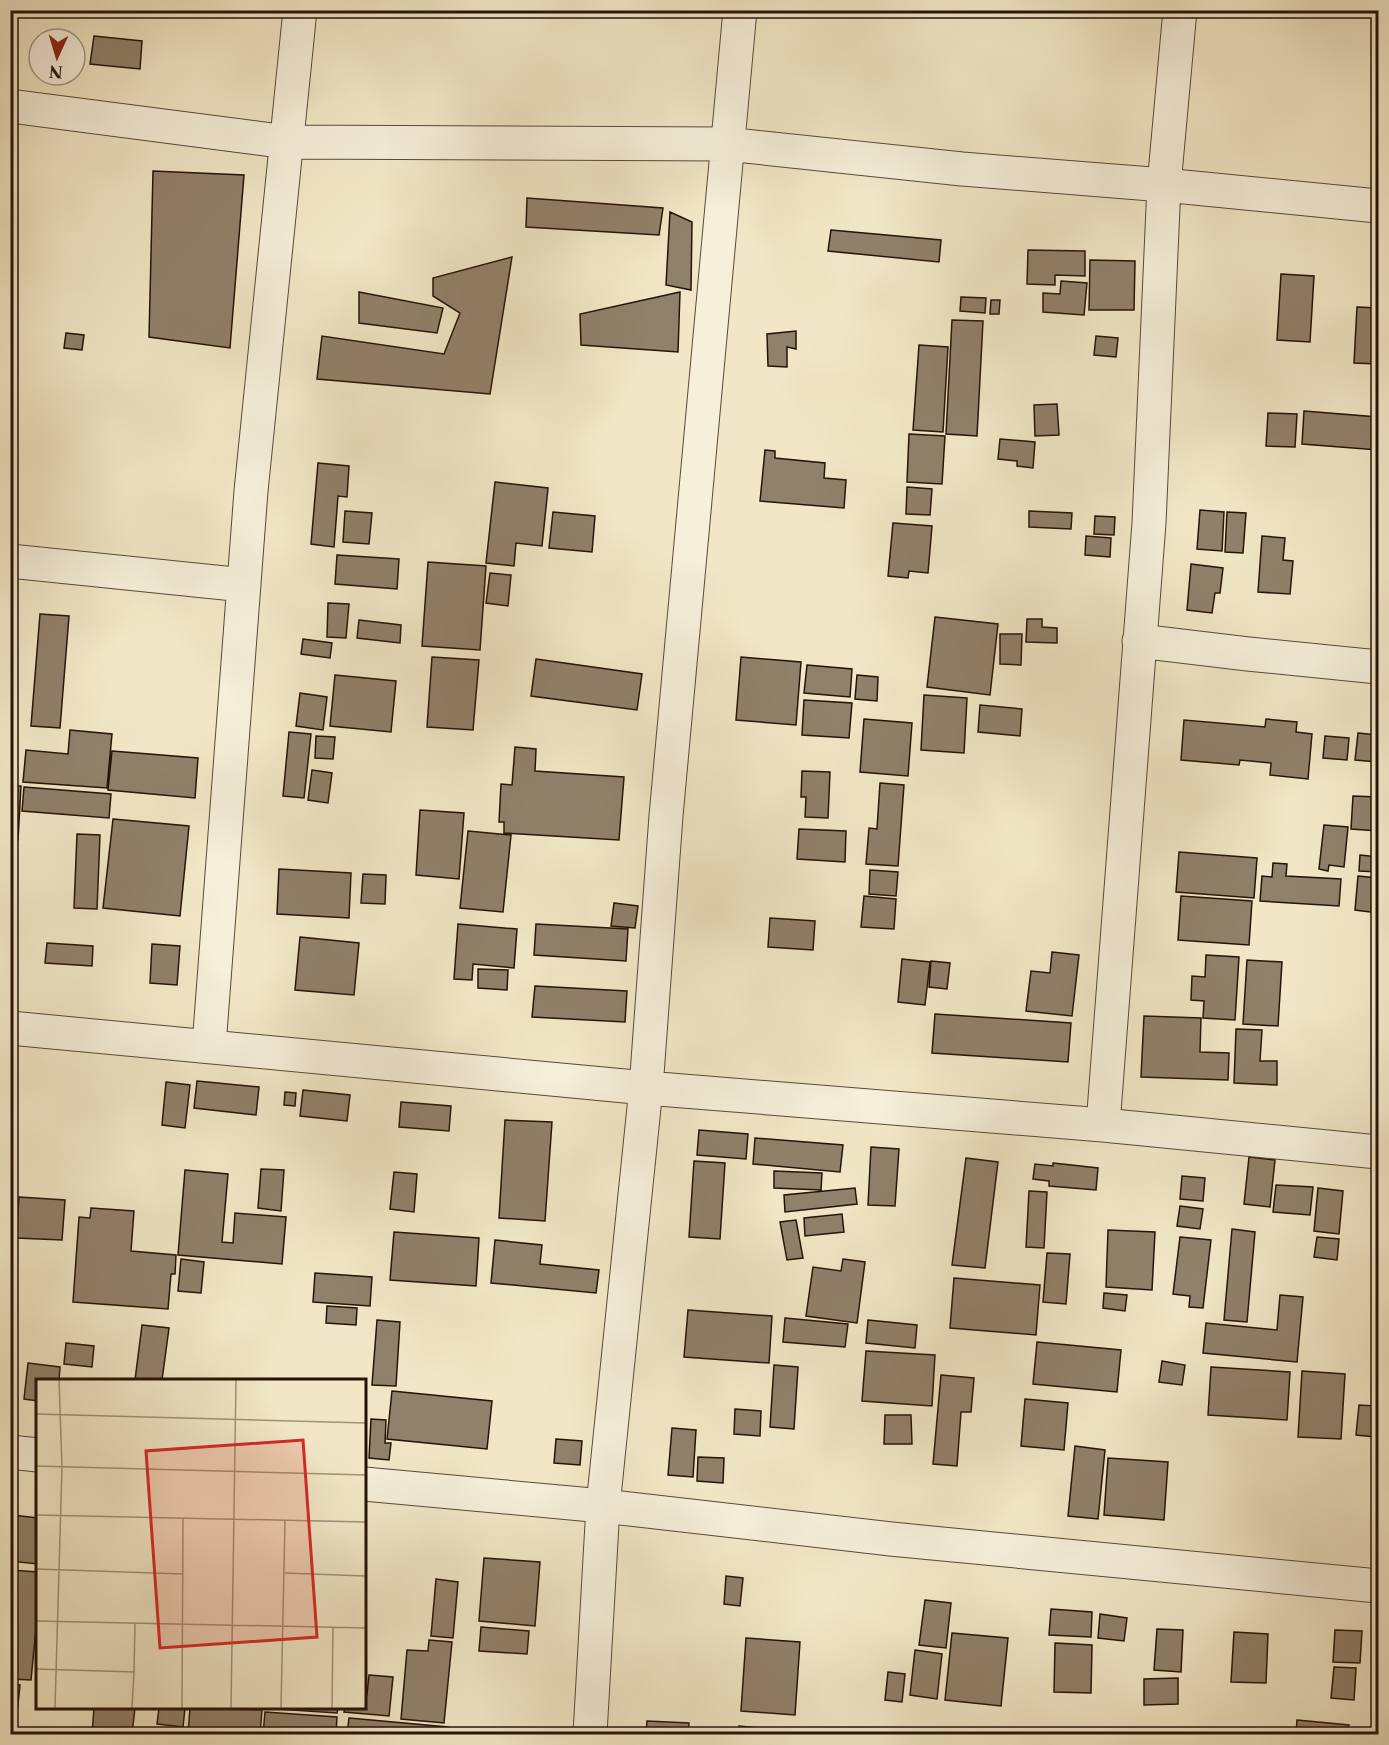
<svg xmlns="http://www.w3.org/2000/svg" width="1389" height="1745" font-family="'Libre Caslon Text',serif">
<rect width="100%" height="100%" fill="#f1e7c6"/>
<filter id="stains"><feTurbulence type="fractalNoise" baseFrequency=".00333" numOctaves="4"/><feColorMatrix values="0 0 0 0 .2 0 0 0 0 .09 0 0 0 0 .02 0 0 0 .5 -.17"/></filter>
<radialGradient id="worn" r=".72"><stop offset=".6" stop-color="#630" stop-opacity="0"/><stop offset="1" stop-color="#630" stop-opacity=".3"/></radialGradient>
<path fill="#90816a" stroke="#261307" stroke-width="1.5" d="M94,36l48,5 -2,28 -50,-5z
M153,171l91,4 -14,173 -81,-11z
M527,198l136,10 -4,27 -133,-8z
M670,212l22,10 -1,68 -25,-5z
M831,230l110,10 -2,22 -111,-11z
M1028,250l57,1v25l-30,-1v10l-28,-1z
M512,257l-22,137 -173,-15 5,-43 122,18 16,-41 -27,-17v-18z
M1090,260l45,1 -1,49h-45z
M1281,274l33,2 -4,66 -33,-2z
M1061,281l26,2 -3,32 -41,-3v-19l17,1z
M359,292l84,16 -6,25 -78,-10z
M680,292l-2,60 -97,-7 -1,-31z
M961,297l25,1 -1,15 -25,-2z
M991,300h9l-1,14h-9z
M1357,307l21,1v56l-24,-1z
M952,320l31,1 -6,115 -31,-2z
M796,331v18l-9,-2v20l-19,-1 -1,-32z
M66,333l18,2 -2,15 -18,-2z
M1096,336l22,2 -2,19 -22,-2z
M919,345l29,2 -5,85 -30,-2z
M1057,404l2,31 -24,1 -1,-31z
M1304,411l74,6v33l-76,-6z
M1268,413l29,1 -2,33 -29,-1z
M909,434l36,2 -3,48 -35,-2z
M1000,439l35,3 -2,26 -16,-2v-5l-19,-2z
M765,450l10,1v7l50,5 -1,15 22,2 -2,28 -84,-7z
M318,463l31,3 -2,31 -9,-1 -4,51 -23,-3z
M495,482l53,6 -6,58 -26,-3 -2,23 -28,-3z
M907,487l25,2 -2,26 -24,-1z
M1200,510l24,2 -2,39 -25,-2z
M345,511l27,2 -3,31 -26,-2z
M1029,511l43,2 -1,16 -42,-2z
M553,512l42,4 -3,36 -43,-4z
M1227,512l19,1 -3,40 -18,-1z
M1095,516l20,1 -1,18 -20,-1z
M893,523l39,3 -4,47 -19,-2 -1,7 -20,-2z
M1086,536l25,2 -1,19 -25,-2z
M1262,536l23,2 -2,22 10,1 -3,33 -32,-2z
M337,555l62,4 -2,30 -62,-5z
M428,562l58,4 -6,84 -58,-4z
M1191,564l32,4 -3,25h-5l-3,20 -25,-3z
M490,573l21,2 -3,31 -22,-3z
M328,603l21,1 -3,34 -19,-1z
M40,614l29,2 -9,112 -29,-2z
M935,617l63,7 -8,71 -63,-8z
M1027,619h15v8l15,1v15l-31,-1z
M359,620l42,5 -1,18 -43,-5z
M1000,634h22l-1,31 -21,-1z
M303,639l29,4 -2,15 -29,-4z
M432,657l47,3 -6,70 -46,-3z
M741,657l60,5 -5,63 -60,-5z
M536,659l106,15 -5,36 -106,-14z
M807,665l45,4 -2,28 -46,-4z
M335,675l61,6 -5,51 -61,-6z
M857,675l21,2 -1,24 -22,-2z
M300,693l27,4 -4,33 -27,-4z
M924,695l43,3 -3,55 -43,-3z
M804,700l48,3 -3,35 -47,-3z
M980,705l42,4 -2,27 -42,-4z
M864,719l48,4 -4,53 -48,-4z
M1266,719l31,3 -1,10 16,2 -4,45 -38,-4 1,-12 -31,-3 -1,5 -58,-5 3,-40 81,7z
M70,730l42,4 -5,54 -84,-6 3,-32 42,4z
M289,732l22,2 -7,64 -21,-2z
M1358,733l20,2v27l-23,-2z
M316,736l19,1 -2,22 -18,-1z
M1325,736l24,2 -2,22 -24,-2z
M515,747l21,2 -1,22 89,6 -5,63 -115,-7v-11h-5l2,-38 11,1z
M112,751l86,7 -3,40 -87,-8z
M312,770l20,3 -4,30 -20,-3z
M802,771l28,1 -2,46 -23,-1 1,-20h-5z
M880,783l24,2 -6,81 -32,-2 3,-36 8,1z
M10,786h11l-3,54h-8z
M24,787l87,7 -2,24 -87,-7z
M1353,796l25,1v34l-27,-2z
M420,810l44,3 -5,66 -43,-4z
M113,819l76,7 -9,90 -77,-8z
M1324,825l24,2 -4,40 -15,-2 -1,6 -9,-2z
M799,829l47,2 -1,31 -48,-3z
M468,831l43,4 -8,77 -43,-4z
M77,834l23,1 -3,74 -23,-1z
M1179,852l78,6 -3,40 -78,-6z
M1360,855l18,2v15l-19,-1z
M1273,863l14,1 -1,12 55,3 -2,27 -79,-5 2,-25 10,1z
M279,869l72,4 -2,45 -72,-4z
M870,870l28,2 -2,24 -27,-2z
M363,874l23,1 -1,29 -24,-1z
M1358,876l20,2v35l-23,-3z
M864,896l32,3 -2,30 -33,-2z
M1181,896l71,5 -3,44 -71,-5z
M614,903l24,3 -3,22 -24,-2z
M770,918l45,3 -2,29 -45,-3z
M458,924l59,5 -3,39 -41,-4 -1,16 -18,-1z
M536,924l92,5 -2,32 -92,-6z
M300,937l59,6 -5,52 -59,-5z
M47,943l46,3 -1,20 -47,-3z
M152,944l28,2 -3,39 -27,-2z
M1052,952l27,3 -7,61 -46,-5 5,-40 19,2z
M1206,955l33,2 -4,63 -32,-2 1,-17 -13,-1 1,-24 13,1z
M902,959l28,3 -5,43 -27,-3z
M1247,960l35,2 -4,64 -35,-2z
M931,961l19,2 -3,26 -18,-2z
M478,969l30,1 -1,20 -29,-2z
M535,986l92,5 -2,31 -93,-5z
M935,1014l136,9 -3,39 -136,-9z
M1144,1016l57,2 -1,34 29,1 -1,27 -87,-3z
M1236,1029l26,1 -2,31h17v24l-43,-2z
M197,1081l62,6 -3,28 -62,-7z
M166,1082l24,3 -5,43 -23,-3z
M303,1090l47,5 -3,26 -47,-5z
M285,1092l11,1 -1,13 -11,-1z
M401,1102l50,4 -2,25 -50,-4z
M505,1120l47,2 -7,99 -46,-3z
M699,1130l49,4 -2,25 -49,-4z
M755,1138l88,7 -3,27 -87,-8z
M871,1147l28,2 -4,57 -27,-1z
M1249,1157l26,3 -5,47 -26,-3z
M966,1158l32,4 -13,106 -33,-3z
M694,1161l31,2 -5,76 -31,-2z
M1053,1163l45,5 -2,22 -47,-4v-5l-16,-2 2,-15 18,2z
M261,1169l23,1 -3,41 -23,-3z
M185,1170l43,4 -6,68 11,1 2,-30 51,4 -4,47 -104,-9z
M774,1171l48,2 -1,17 -47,-2z
M394,1172l23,2 -3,38 -24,-3z
M1182,1176l23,2 -2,23 -23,-2z
M1276,1185l37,2 -3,28 -37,-3z
M855,1188l2,16 -72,8 -1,-17z
M1318,1188l25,3 -4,43 -25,-3z
M1029,1191l18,1 -3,56 -18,-1z
M19,1197l46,3 -3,40 -46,-2z
M1180,1206l23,3 -3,20 -23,-3z
M91,1208l43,3 -3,40 45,4 -1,19h-4l-3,35 -95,-7 6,-85 11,1z
M842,1214l2,18 -39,4 -1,-18z
M796,1220l7,38 -16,2 -7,-38z
M1232,1229l23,3 -8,90 -23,-2z
M1108,1230l47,2 -3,58 -46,-3z
M394,1232l85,6 -3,48 -86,-6z
M1180,1237l31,3 -8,68 -14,-1 1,-11 -17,-2z
M1317,1237l22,2 -2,21 -23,-3z
M495,1240l47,5 -2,19 59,6 -3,23 -105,-10z
M1047,1253l23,1 -4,50 -23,-2z
M181,1259l23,3 -3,31 -23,-2z
M843,1259l22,3 -8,61 -51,-7 7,-49 28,4z
M315,1273l57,4 -2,29 -57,-4z
M954,1278l86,7 -4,50 -86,-7z
M1104,1293l23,2 -2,16 -22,-3z
M1280,1295l23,2 -6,65 -94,-9 3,-30 71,7z
M327,1306l30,2 -1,17 -30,-2z
M688,1310l84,6 -3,47 -85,-6z
M785,1318l63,6 -3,23 -62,-5z
M377,1320l23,2 -4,64 -24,-1z
M868,1320l49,5 -2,23 -49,-5z
M142,1325l27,3 -7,52h-27z
M1037,1342l84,8 -4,42 -84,-8z
M66,1343l28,3 -2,21 -28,-3z
M866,1351l69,4 -3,51 -70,-5z
M1162,1361l23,4 -3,20 -23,-3z
M28,1363l32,4 -1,13h-21v21l-14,-2z
M774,1365l24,2 -4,62 -24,-2z
M1211,1367l79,5 -3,48 -79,-5z
M1302,1371l43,3 -4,65 -43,-2z
M941,1375l33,3 -3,34h-10l-4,54 -24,-2z
M1378,1379v70h-3l1,-12 -20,-2 3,-30 16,1z
M392,1391l100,10 -5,48 -100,-10z
M1025,1399l43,4 -4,47 -43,-4z
M735,1409l26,2 -1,25 -26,-2z
M885,1415h26l1,29h-28z
M371,1419l15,1 -1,23h6l-2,17 -20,-2z
M672,1428l24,2 -3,47 -25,-2z
M556,1439l26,2 -2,24 -26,-2z
M1075,1446l30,4 -7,69 -30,-3z
M698,1457l26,1 -1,25 -26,-2z
M1108,1458l60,4 -4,58 -60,-5z
M12,1515l26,3v46l-28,-3z
M484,1558l56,4 -5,64 -56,-5z
M10,1570l28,2v36l-7,72 -21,-1z
M726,1576l17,2 -3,28 -16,-2z
M436,1579l22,3 -5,56 -22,-2z
M925,1600l26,3 -5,45 -27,-3z
M1051,1609l41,3 -1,25 -42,-2z
M1100,1614l27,4 -3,23 -26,-3z
M481,1627l48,4 -2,23 -48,-3z
M1157,1629l26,1 -2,42 -27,-2z
M1335,1630l27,1 -2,32 -27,-1z
M1234,1632l34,2 -2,49 -35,-1z
M952,1633l56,5 -7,68 -56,-6z
M746,1638l54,4 -5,73 -54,-4z
M429,1640l23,2 -8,81 -43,-4 6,-69 21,1z
M1055,1643l37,2 -1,48 -37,-1z
M915,1650l27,4 -5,45 -27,-4z
M1334,1667l22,1 -2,32 -23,-2z
M888,1672l17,2 -3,28 -17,-2z
M369,1675l24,2 -4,39 -45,-4 1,-4h19v-13h3z
M1178,1678v26l-34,1v-26z
M10,1684l10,1 -5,49h-5z
M94,1708h41l-3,26h-40z
M159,1708h26l-2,19 -26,-3z
M190,1708l72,2 -2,24h-72z
M261,1708h77l-1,5z
M265,1712l72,5 -1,17h-73z
M349,1718l99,9v7h-101z
M1297,1720l52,5 -1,9h-52z
M647,1721l42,2 -1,11h-42z
M739,1726l82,8h-82z"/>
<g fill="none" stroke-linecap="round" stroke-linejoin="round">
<defs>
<path id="street" d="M10,106l278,36 438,2 236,25 202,16 214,21
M10,561l234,24
M1139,641l109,13 130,13
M10,1028l636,60 457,37 275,27
M209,1046l42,-555 49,-481
M1103,1125l46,-602 15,-338 16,-175
M10,1452l28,3
M364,1484l239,22 288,33 487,47
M590,1734l13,-228 43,-418 20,-272 74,-806"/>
</defs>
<use href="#street" stroke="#594837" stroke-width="35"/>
<use href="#street" stroke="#f6efda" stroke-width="33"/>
</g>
<g transform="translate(36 1379)">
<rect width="330" height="330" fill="#f1e7c6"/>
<path fill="none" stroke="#a0927a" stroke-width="1.5" d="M0,35l330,9M0,87l330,9M0,136l330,7M0,190l147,5M249,194l81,3M0,242l330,7M0,290l98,3 1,-48M19,329l7,-241 -3,-87M96,329l2,-36M146,329l1,-189M195,329l5,-328M245,329l4,-187M296,329l1,-81"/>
<path fill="#d62828" fill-opacity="0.15" stroke="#d62828" stroke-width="3" d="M267,61l14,197 -157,11 -14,-197z"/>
<rect width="330" height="330" fill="none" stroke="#261307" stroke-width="3"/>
</g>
<rect width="1389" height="1745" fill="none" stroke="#f1e7c6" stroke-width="36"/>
<rect x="12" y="12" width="1365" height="1721" fill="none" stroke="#261307" stroke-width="3"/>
<rect x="18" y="18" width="1353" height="1709" fill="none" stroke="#261307" stroke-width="1.5"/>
<g transform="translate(57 57) rotate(184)"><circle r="28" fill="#f6efda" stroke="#a39786" stroke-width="1.5"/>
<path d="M0-4.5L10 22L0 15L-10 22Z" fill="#8f2418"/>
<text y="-9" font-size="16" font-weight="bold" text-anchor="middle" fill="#261307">N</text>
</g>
<rect width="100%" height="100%" filter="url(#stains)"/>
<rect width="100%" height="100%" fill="url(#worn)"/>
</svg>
